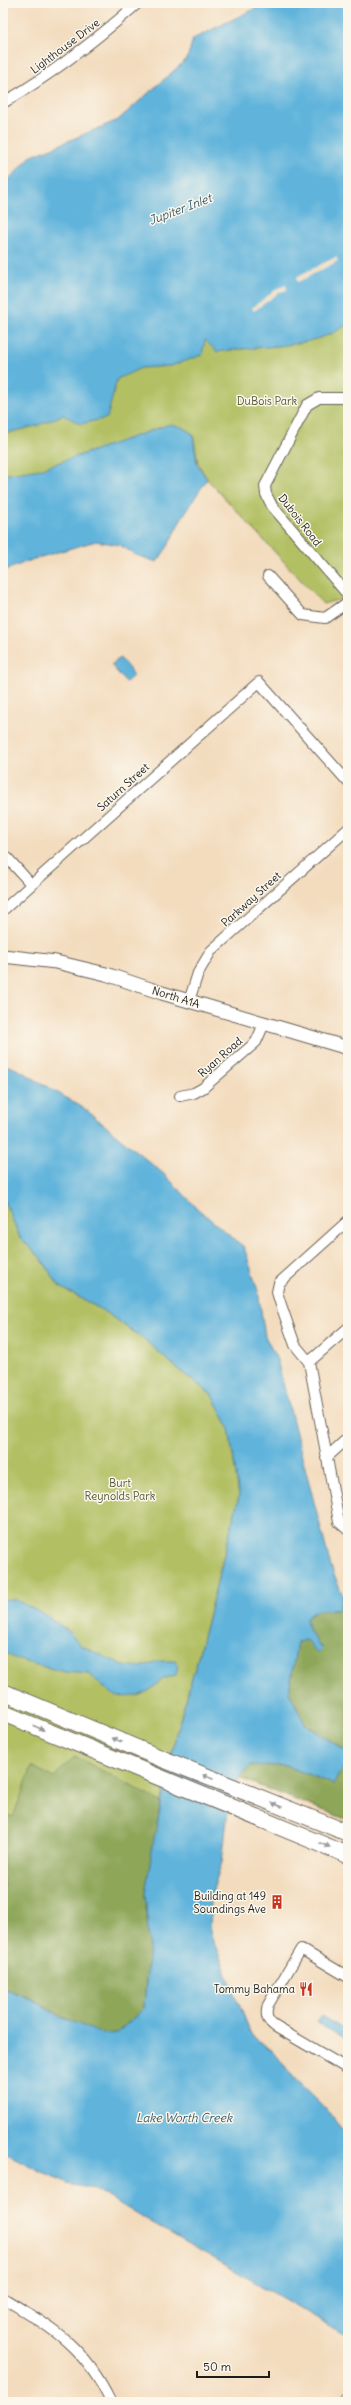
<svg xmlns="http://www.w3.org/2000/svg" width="351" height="2405" font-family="Delius,sans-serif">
<rect width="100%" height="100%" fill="#fbf7ec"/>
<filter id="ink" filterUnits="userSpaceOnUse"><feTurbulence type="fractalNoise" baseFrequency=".025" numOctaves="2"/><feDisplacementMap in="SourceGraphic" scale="8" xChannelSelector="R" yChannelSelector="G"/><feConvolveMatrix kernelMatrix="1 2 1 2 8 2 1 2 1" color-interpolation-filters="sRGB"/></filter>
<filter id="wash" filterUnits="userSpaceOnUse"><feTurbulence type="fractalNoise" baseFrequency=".012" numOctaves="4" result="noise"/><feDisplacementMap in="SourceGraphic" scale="16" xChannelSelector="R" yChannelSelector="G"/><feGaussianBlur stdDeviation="0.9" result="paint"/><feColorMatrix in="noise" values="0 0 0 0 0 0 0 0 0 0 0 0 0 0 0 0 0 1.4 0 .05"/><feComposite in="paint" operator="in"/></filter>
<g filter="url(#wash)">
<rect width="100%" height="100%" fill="#f3dcbe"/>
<path fill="#b2c063" stroke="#676e40" d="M348,252v349l-3,-3 -22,6 -116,-125 -9,-16 -5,-29 -21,-9 -149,50 -20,4v-46l58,-34 144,-60z
M3,1197l17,41 21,20 18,28 43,24 42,29 36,32 32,24 17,32 10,69 -42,165 -20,69 -23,108 -123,161 -28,-11z"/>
<path fill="#8da659" stroke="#54613a" d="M343,1596l5,2v151l-4,1 -39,-26 -16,-32 8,-50 10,-2 15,9 -14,-19 -2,-12 12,-8h20z
M75,1756l86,46 -16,92 4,50 -5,64c-8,7 -16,21 -27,25 -22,8 -66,-24 -85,-34 -9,-4 -20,-7 -29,-11v-175l10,4 19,-51 22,12z
M251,1764l35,2 47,17 9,-14 6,-3v54l-109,-42z"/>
<path fill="#61b4dc" stroke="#3e687c" d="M266,3h82v321c-36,26 -88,21 -131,28l-12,-12 -3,15 -31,11 -30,2 -24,11 -10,39 -26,6 -18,-9 -27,11 -33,8v-248l27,-29 88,-37 69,-61 6,-20z
M170,424l12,3 11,7 4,30 10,15 -26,40 -13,27 -11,16 -21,-7 -16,-10 -24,-4 -62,18 -31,12v-96l37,-6z
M120,658l14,17 -8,7 -15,-17z
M3,1064l16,6 66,39 80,66 34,35 45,37 14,44 7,45 12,24 54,207 12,29 -5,14h-20l-12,8 2,12 14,19 -4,5 -11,-14 -10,2 -8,50 16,32 39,26 4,-1v17l-6,3 -9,15 -47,-18 -35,-1 -12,13 -11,32 -6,52 -11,34 -1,37 42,103 21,15 21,27 31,30 23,29v199l-254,-147 -27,-5 -64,-32v-164l28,11 29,18 43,17 14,-1 27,-25 5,-64 -4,-50 9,-56 23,-108 20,-69 42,-165 -10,-68 -17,-33 -32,-24 -36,-32 -42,-29 -43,-24 -18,-28 -21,-20 -17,-41z
M3,1599l13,1 31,16 21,15 14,15 41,19 18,2 20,-6h14l3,5 -2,9 -13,4 -13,11 -12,6 -22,1 -27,-23 -24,-2 -24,-6 -25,-7 -13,-7z
M321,2016l27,16 -4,6 -27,-15z"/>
<path fill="#f3dcbe" d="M336,257l2,4 -40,21 -2,-3 6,-5z
M286,285l1,5 -7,2 -26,19 -2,-3 26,-20z"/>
</g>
<g filter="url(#ink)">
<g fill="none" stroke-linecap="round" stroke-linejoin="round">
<defs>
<path id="minor" d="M3,103c48,-28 93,-63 135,-100
M348,398h-29l-12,7 -42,81 1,8 6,12 76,89
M268,576l35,39 22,3 23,-16
M3,853l28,31
M3,910l256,-228 89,100
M189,1001l9,-28 13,-22 137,-122
M180,1096l14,-3 9,-5 53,-46 8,-18
M348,1221l-69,62 -2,9 3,10 15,43 14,17 30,160 9,8
M309,1362l39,-34
M326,1458l22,-20
M348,1977l-47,-28 -33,56c-3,11 -1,16 8,22l72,42
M3,2298c51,31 81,48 108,104"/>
<path id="tertiary" d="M3,956l53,6 50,12 56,19 186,55"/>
<path id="primary" d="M3,1692l150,63 195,78
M3,1713l345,142
M347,2402l1,-1"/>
</defs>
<use href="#minor" stroke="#675f55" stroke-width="12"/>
<use href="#tertiary" stroke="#675f55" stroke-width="15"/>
<use href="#primary" stroke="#675f55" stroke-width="18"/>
<use href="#minor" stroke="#fff" stroke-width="10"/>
<use href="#tertiary" stroke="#fff" stroke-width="13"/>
<use href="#primary" stroke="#fff" stroke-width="16"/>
</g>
<defs><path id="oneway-solid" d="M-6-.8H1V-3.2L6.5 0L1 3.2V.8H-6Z"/></defs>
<g fill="#999">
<use href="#oneway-solid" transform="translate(39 1728) rotate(24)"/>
<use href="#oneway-solid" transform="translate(117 1740) rotate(-158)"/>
<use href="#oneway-solid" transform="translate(208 1777) rotate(-158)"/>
<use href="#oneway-solid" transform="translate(277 1805) rotate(-158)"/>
<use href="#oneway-solid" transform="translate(325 1845) rotate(23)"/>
</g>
</g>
<defs>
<symbol id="building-bare" viewBox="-9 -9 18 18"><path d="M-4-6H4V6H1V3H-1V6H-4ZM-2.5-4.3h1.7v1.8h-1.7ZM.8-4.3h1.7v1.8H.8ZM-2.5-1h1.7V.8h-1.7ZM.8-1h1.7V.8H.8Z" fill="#c8321e" stroke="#fbf7ec" stroke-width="2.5" paint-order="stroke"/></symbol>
<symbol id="restaurant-bare" viewBox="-9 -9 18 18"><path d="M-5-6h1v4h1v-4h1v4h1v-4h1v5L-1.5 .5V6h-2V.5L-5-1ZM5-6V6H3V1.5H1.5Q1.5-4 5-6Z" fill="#c8321e" stroke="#fbf7ec" stroke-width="2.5" paint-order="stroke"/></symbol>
</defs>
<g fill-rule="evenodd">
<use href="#building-bare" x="267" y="1892" width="20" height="20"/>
<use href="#restaurant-bare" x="296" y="1979" width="20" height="20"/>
</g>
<g text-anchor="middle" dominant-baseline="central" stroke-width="3" stroke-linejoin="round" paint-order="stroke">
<g font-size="11" fill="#1c1c1c" stroke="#fbf7ec">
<text transform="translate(65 46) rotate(-37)">Lighthouse Drive</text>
<text transform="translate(300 520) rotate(52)">Dubois Road</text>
<text transform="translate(123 787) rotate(-42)">Saturn Street</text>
<text transform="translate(251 899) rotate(-42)">Parkway Street</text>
<text transform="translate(176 997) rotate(17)">North A1A</text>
<text transform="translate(220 1057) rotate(-41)">Ryan Road</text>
</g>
<g font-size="11" fill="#505535" stroke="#fbf7ec">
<text x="267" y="401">DuBois Park</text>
<text x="120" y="1483">Burt<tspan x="120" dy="13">Reynolds Park</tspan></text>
</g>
<g font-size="11" fill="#1c1c1c" stroke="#fbf7ec" text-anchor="end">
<text x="266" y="1896">Building at 149<tspan x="266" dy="13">Soundings Ave</tspan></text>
<text x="295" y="1989">Tommy Bahama</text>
</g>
<g font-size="12" font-style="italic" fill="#385969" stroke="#fbf7ec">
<text transform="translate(180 209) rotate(-21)">Jupiter Inlet</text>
<text x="184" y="2117">Lake Worth Creek</text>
</g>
</g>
<rect width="351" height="2405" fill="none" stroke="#fbf7ec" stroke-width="16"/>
<path d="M197 2371v6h72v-6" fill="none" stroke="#1c1c1c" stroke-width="2"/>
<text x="203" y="2371" font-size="12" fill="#1c1c1c" stroke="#fbf7ec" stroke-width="3" paint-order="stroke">50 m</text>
</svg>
